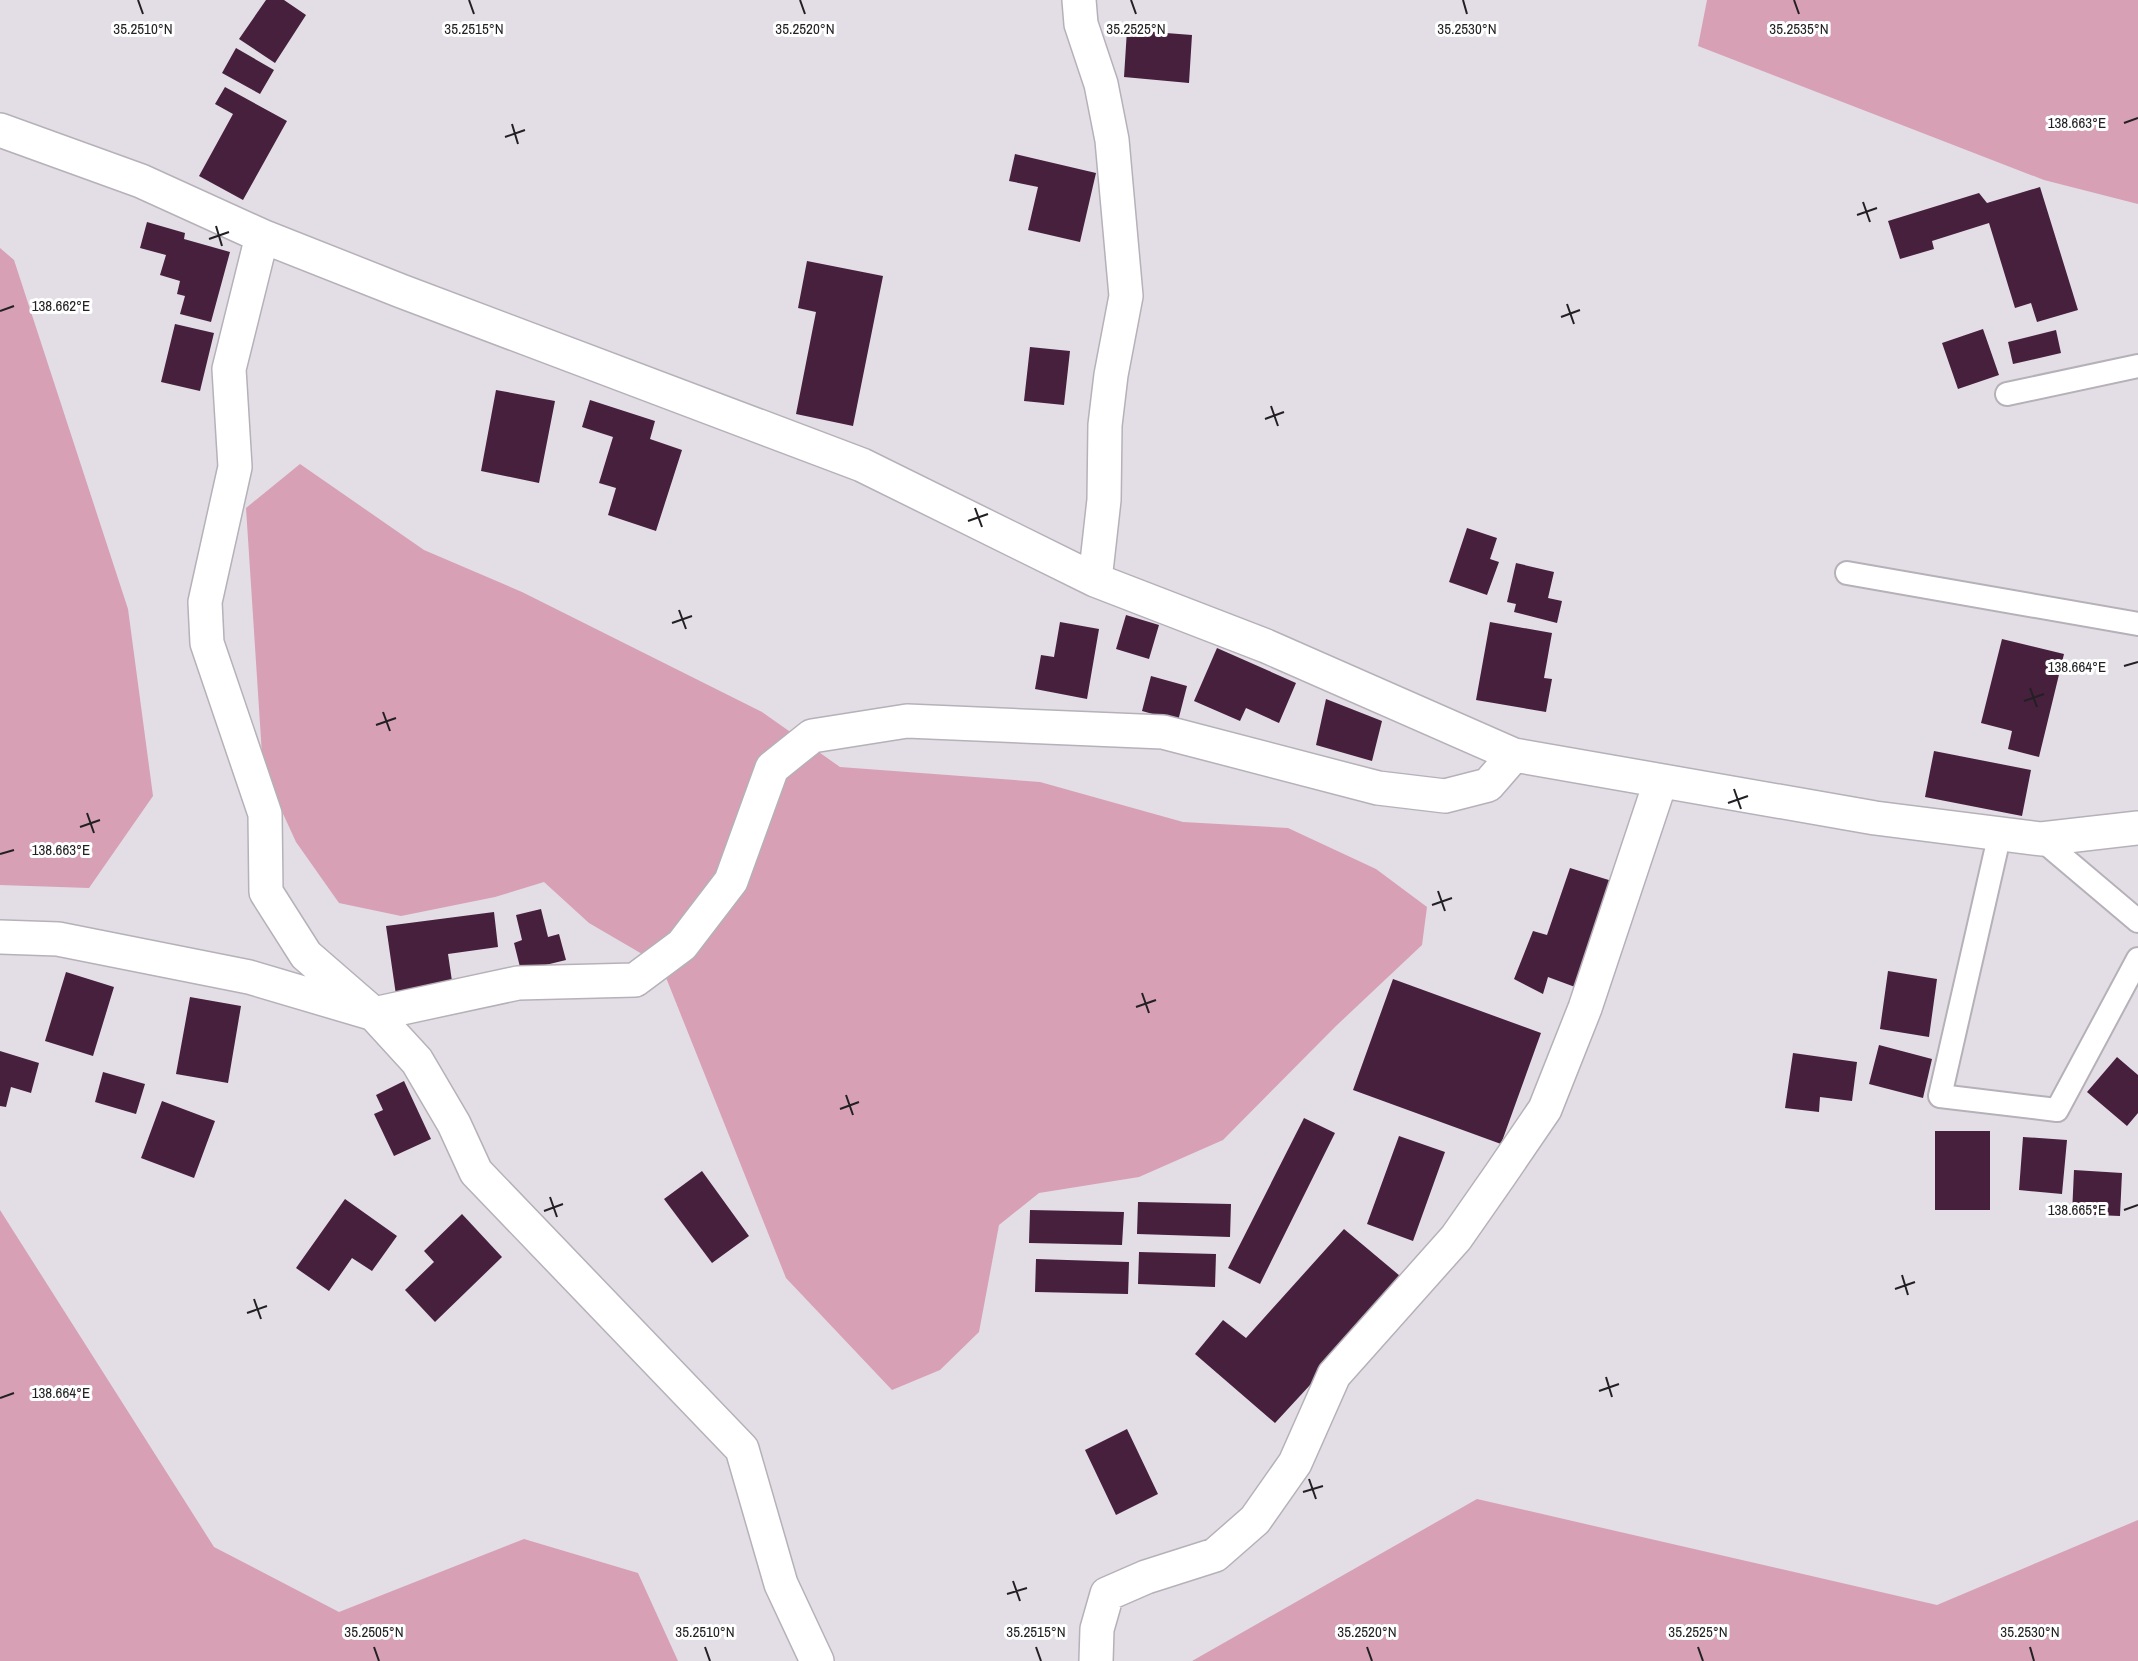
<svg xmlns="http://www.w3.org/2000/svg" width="2138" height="1661" font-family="'Archivo Narrow',sans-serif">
<rect width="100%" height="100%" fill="#e3dde5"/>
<path fill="#d7a0b4" d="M1707,0h431v204l-94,-24 -346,-134z
M0,248l14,12 114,349 25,187 -64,92 -89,-3z
M300,464l124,86 98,42 240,120 78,55 200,15 143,40 105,6 88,41 51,38 -5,38 -86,81 -113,114 -84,37 -100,16 -40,32 -20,107 -39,38 -48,20 -106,-112 -125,-313 -72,-42 -45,-41 -49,15 -94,19 -62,-13 -43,-61 -33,-72 -17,-262z
M0,1210l214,337 125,65 185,-73 114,34 40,88h-678z
M1477,1499l460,106 201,-85v141h-946z"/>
<path fill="#47203e" d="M266,0h18l22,15 -31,48 -36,-24z
M1127,30l65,5 -3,48 -65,-6z
M236,48l38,22 -14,24 -38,-21z
M225,87l62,34 -44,79 -44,-24 34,-62 -18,-10z
M1015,154l81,19 -16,69 -52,-12 10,-43 -29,-6z
M2040,187l38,123 -41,12 -6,-19 -16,5 -26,-85 -57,18 2,8 -34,10 -12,-38 91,-28 8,10z
M147,222l38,11 -1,6 46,13 -19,70 -31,-8 5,-18 -8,-2 3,-13 -20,-6 6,-20 -26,-7z
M807,261l76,15 -30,150 -57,-12 20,-102 -18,-4z
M175,324l39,9 -14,58 -39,-9z
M1983,329l16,46 -41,14 -16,-46z
M2056,330l5,23 -48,11 -5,-22z
M1030,347l40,4 -6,54 -40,-4z
M496,390l59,11 -16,82 -58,-12z
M590,400l65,21 -5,18 32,11 -26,81 -48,-16 8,-27 -17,-5 14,-46 -31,-10z
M1467,528l30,10 -7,21 9,3 -12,33 -38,-13z
M1516,563l38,9 -6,26 14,3 -5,22 -43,-11 2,-8 -9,-2z
M1126,615l33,10 -10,34 -33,-10z
M1060,622l39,7 -12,70 -52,-10 6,-34 13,2z
M1490,622l62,11 -8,45 8,1 -6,33 -70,-12z
M2002,639l62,15 -25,103 -31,-8 4,-18 -31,-8z
M1217,648l79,35 -17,40 -33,-15 -6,13 -46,-20z
M1151,676l36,10 -9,35 -36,-10z
M1326,699l56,22 -10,40 -56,-16z
M1934,751l97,19 -9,46 -97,-19z
M1570,868l42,13 -37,106 -27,-10 -5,17 -29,-15 19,-48 14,4z
M541,909l7,28 11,-3 7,26 -45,11 -7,-28 8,-3 -6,-25z
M494,912l4,35 -50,7 5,34 -57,7 -10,-69z
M1888,971l49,8 -8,58 -49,-8z
M66,972l48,15 -21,69 -48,-15z
M1393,979l148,54 -40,111 -148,-54z
M190,997l51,9 -13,77 -52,-9z
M1879,1045l53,14 -9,39 -54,-14z
M0,1051l39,12 -8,30 -20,-6 -5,20 -6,-1z
M1793,1053l64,9 -5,39 -32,-4 -1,15 -34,-4z
M2117,1057l21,18v38l-11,13 -40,-34z
M103,1072l42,12 -9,30 -41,-12z
M404,1081l27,58 -37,17 -20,-42 9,-4 -7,-15z
M162,1101l53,20 -21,57 -53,-20z
M1304,1118l31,15 -75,151 -32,-16z
M1935,1131h55v79h-55z
M1399,1136l46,16 -32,89 -46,-17z
M2023,1137l44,3 -5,54 -43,-4z
M2074,1170l48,3 -2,43 -48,-2z
M702,1171l47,65 -37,27 -48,-64z
M345,1199l52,37 -25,35 -20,-13 -23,33 -33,-23z
M1138,1202l93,2 -1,33 -93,-3z
M1030,1210l94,2 -2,33 -93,-2z
M462,1214l40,43 -67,65 -30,-32 29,-28 -10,-11z
M1344,1229l62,52 -131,142 -80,-69 28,-34 23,18z
M1139,1252l77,2 -1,33 -77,-3z
M1036,1259l93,3 -1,32 -93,-2z
M1127,1429l31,65 -42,21 -31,-65z"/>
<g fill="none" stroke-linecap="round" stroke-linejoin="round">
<defs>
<path id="service" d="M2007,394l131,-28
M1847,573l291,51
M2000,833l-60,263 117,14 81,-151
M2041,839l97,82"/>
<path id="minor" d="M1079,0l2,24 20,60 11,56 14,156 -15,79 -6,50 -1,75 -9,80
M0,130l141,51 121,55 139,55 461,174 233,115 171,66 248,109 361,63 166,21 97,-11
M262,236l-33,133 6,98 -30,135 2,41 58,171 1,78 40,63 68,59 43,47 37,63 22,48 266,277 39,135 36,77
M0,937l58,2 191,38 125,37 144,-31 117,-3 47,-35 49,-64 41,-113 40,-32 95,-15 256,11 215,56 67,8 43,-11 26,-30
M1096,1661l1,-32 10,-35 39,-17 69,-22 40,-35 40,-57 39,-88 122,-137 44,-63 45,-66 40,-101 75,-225"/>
</defs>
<use href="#service" stroke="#b6b1b8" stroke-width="26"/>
<use href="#minor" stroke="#b6b1b8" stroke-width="36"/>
<use href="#service" stroke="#fff" stroke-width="22"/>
<use href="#minor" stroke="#fff" stroke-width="33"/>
</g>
<path fill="none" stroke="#222023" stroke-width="2" d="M138,0l5,14M469,0l5,14M800,0l5,14M1131,0l5,14M1463,0l4,14M1794,0l5,14M2124,123l14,-5M512,124l6,20M505,137l20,-7M1863,202l7,20M1857,215l20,-7M216,226l6,20M209,239l20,-7M1567,304l7,20M0,311l14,-5M1561,317l19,-7M1271,406l7,20M1265,419l19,-7M975,508l7,19M968,521l20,-7M679,610l7,19M672,623l20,-7M2124,666l14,-4M2030,688l7,19M2024,701l20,-7M383,712l7,19M376,725l20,-7M1734,789l7,20M1728,803l20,-7M87,813l7,20M80,827l20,-7M0,854l14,-4M1438,891l7,20M1432,905l20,-7M1142,993l7,20M1136,1007l20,-7M846,1095l7,20M840,1109l19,-7M550,1197l7,20M2124,1210l14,-5M544,1211l19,-7M1902,1275l6,20M1895,1289l20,-7M254,1299l7,20M247,1313l20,-7M1606,1377l6,20M1599,1391l20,-7M0,1398l14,-5M1309,1479l7,20M1303,1492l20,-6M1013,1581l7,20M1007,1594l20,-6M374,1647l5,14M705,1647l5,14M1036,1647l5,14M1367,1647l5,14M1698,1647l5,14M2030,1647l4,14"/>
<g font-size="15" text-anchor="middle" fill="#222023" stroke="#fff" stroke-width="6" stroke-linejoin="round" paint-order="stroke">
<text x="143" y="34">35.2510°N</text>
<text x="474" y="34">35.2515°N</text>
<text x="805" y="34">35.2520°N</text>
<text x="1136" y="34">35.2525°N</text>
<text x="1467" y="34">35.2530°N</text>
<text x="1799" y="34">35.2535°N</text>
<text x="2077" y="128">138.663°E</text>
<text x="61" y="311">138.662°E</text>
<text x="2077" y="672">138.664°E</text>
<text x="61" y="855">138.663°E</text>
<text x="2077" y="1215">138.665°E</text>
<text x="61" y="1398">138.664°E</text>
<text x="374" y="1637">35.2505°N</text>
<text x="705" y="1637">35.2510°N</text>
<text x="1036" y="1637">35.2515°N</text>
<text x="1367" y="1637">35.2520°N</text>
<text x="1698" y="1637">35.2525°N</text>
<text x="2030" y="1637">35.2530°N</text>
</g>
</svg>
